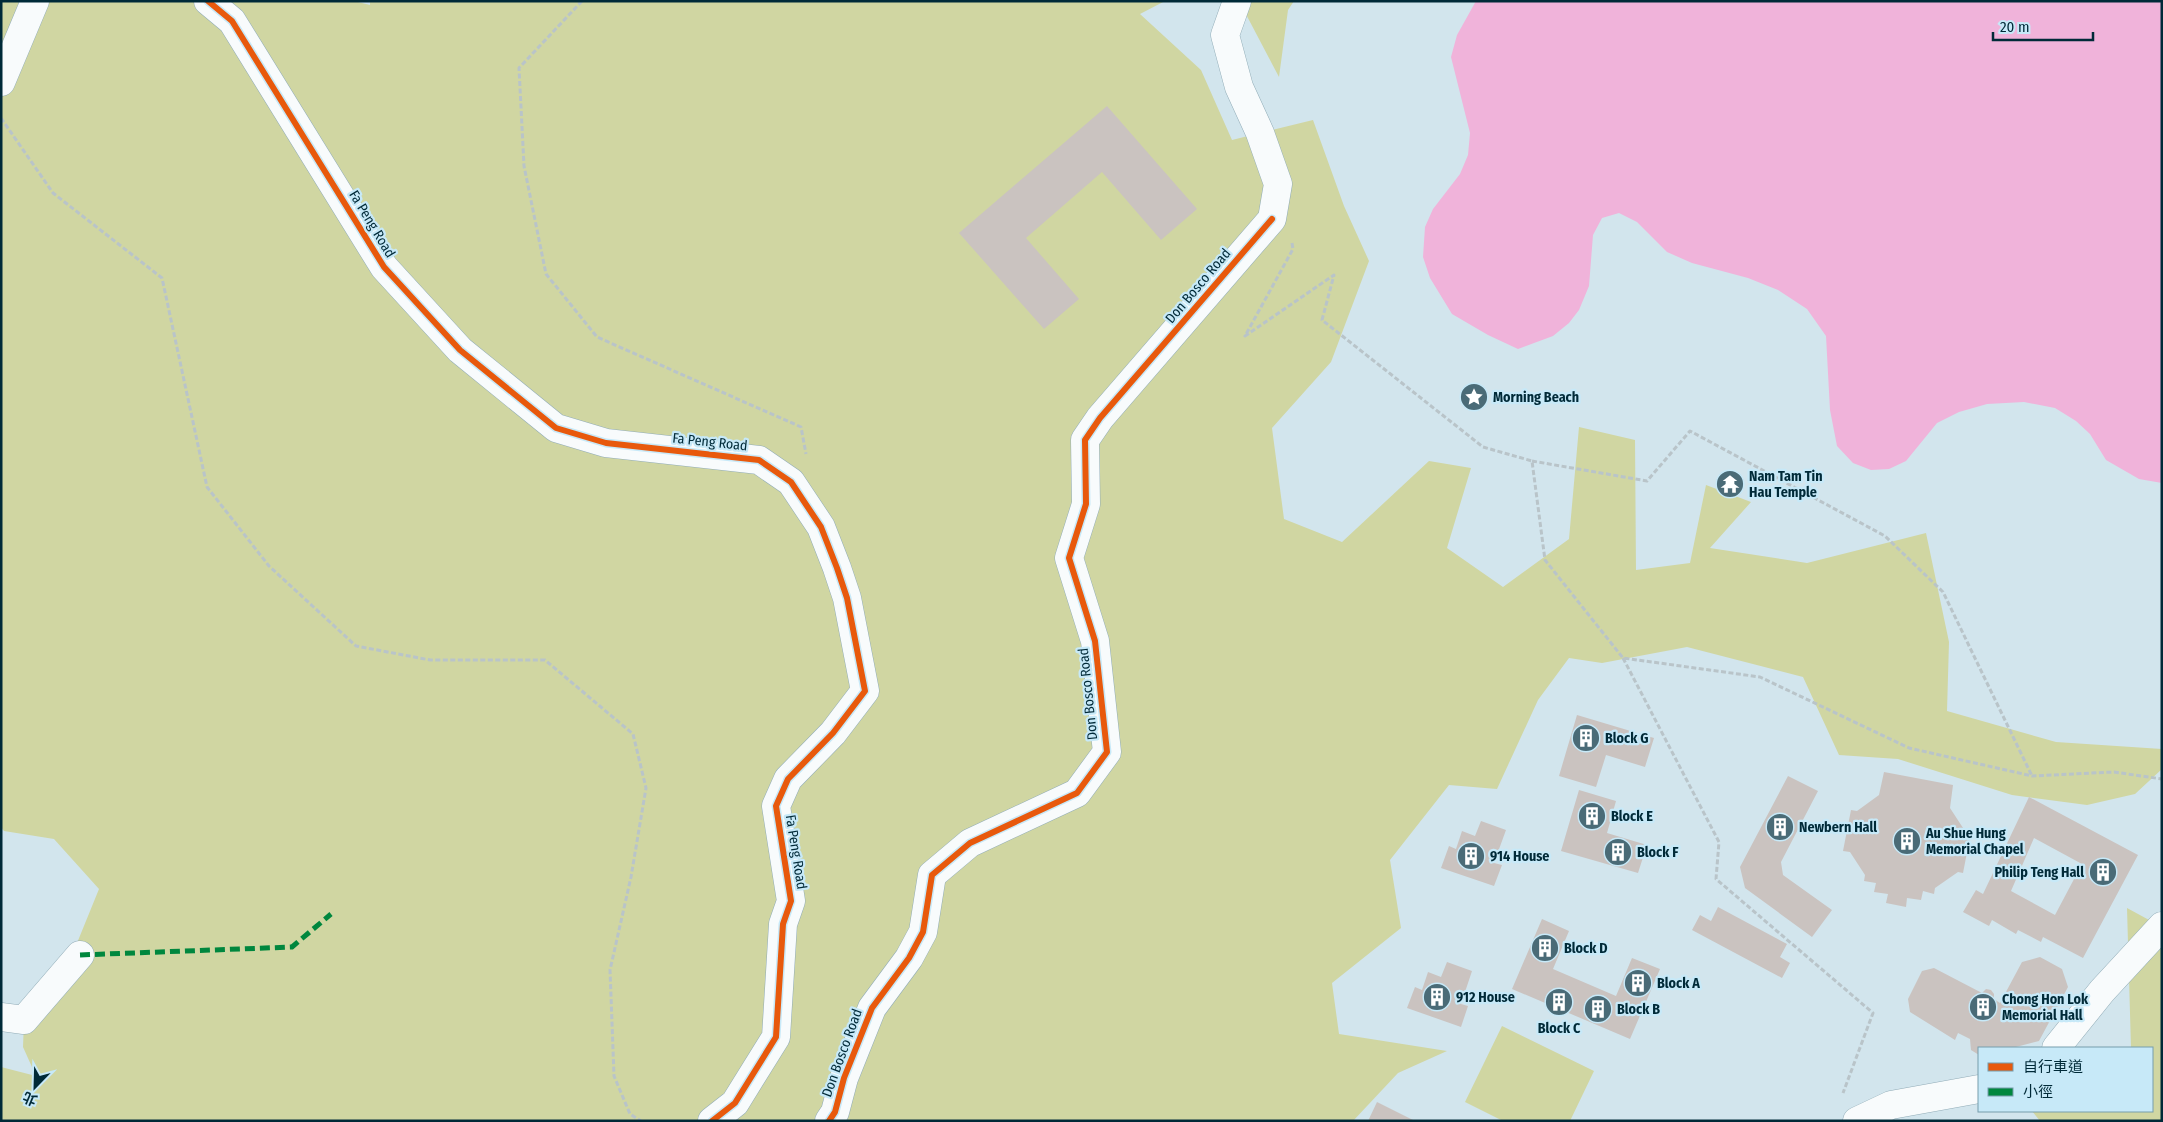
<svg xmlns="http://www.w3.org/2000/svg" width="2163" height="1122" font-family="'Fira Sans Condensed','Noto Sans TC',sans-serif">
<rect width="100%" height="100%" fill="#d2e5ed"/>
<path fill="#d0d6a2" d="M1,1h353l16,4v-4h795l-25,13 61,56 31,70 81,-20 31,86 25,55 -38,101 -59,66 12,91 58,23 87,-81 42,7 -24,80 56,39 66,-48 10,-112 56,13 1,130 54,-7 16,-78 45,17 -41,46 97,15 119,-30 23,109 -2,69 109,31 106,7v20l-27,25 -48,11 -75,-10 -114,-36 -59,-4 -36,-78 -116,-30 -85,16 -33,-5 -31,42 -41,89 -48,-4 -59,75 11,68 -69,55 7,51 108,17 -49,22 -45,48h-1352v-54l35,9 -13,-29 1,-27 51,-72 24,-59 -45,-50 -50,-8 -3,-4z
M1239,1h55l-6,9 -9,67z
M2127,908l35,19v194h-122l-8,-10h120v-63h-21z
M1502,1026l92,45 -24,50h-67l-38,-19z"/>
<path fill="#f0b3da" d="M1476,1h686v482l-23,-4 -33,-19 -16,-26 -14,-13 -21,-13 -31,-6 -37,2 -28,8 -22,11 -31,38 -17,8 -18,1 -18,-7 -16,-17 -7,-36 -4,-74 -19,-27 -29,-19 -30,-12 -56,-15 -25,-11 -30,-30 -18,-9 -17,5 -9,17 -4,51 -10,24 -10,13 -16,13 -35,13 -30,-14 -36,-21 -22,-36 -7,-21 2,-30 8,-18 27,-35 8,-19 2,-22 -19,-76 6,-22z"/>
<path fill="#cac3c0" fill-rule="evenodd" d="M1107,106l90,103 -36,31 -59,-68 -76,66 53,61 -35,30 -85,-96z
M1577,715l77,23 -9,29 -39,-12 -10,32 -37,-11z
M1884,772l69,13 -3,23 15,23 6,1 -8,41 -5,-1 -23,16 -1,6 -11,-3 -2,9 -14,-2 -1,9 -20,-4 2,-9 -14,-2 2,-9 -12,-2 1,-6 -15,-23 -7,-1 8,-41 6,1 22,-16z
M1788,776l30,15 -37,71 2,13 49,35 -20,27 -67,-49 -5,-21z
M1579,790l37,11 -9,32 40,12 -9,28 -77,-22z
M2029,797l109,58 -55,103 -40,-21 -2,5 -23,-12 -2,4 -24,-14 -3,6 -26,-14 13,-22 7,4zM2034,838l48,26 -27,51 -44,-24z
M1481,821l25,9 -12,33 8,2 -8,21 -53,-18 8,-22 7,3 6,-18 13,5z
M1718,907l69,37 -7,13 10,6 -8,15 -90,-48 8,-15 11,6z
M1542,919l27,12 -16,38 63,27 16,-38 28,11 -30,70 -118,-50z
M2040,957l22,12 6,18 -29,54 -27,7h-33v7l-8,-5 -1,-11 -12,-6 -3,7 -45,-28 -2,-13 14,-28 12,-3 48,25 4,-4 5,1 3,4v5l6,4 22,-41z
M1447,962l25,9 -11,33 7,2 -7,21 -54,-19 8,-21 7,3 6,-18 13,5z
M1377,1102l38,19h-47z"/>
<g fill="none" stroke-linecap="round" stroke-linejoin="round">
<defs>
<path id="minor" d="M208,1l24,20 152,246 76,83 96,78 50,15 153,17 32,22 30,45 16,41 10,30 18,93 -32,42 -45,46 -12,27 15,95 -8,23 -7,113 -41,66 -23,18
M1,82l34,-81
M1,1017l23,3 56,-65
M2056,1048l46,-57 60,-65
M829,1121l6,-9 9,-34 28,-70 37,-50 14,-26 9,-57 38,-32 107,-50 30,-41 -12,-111 -26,-83 17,-54 -1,-64 15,-22 172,-199 6,-35 -18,-51 -21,-46 -14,-52 12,-34
M1857,1121l34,-16 88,-16"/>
</defs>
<use href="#minor" stroke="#91acb7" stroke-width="29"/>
<path stroke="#b9c4c9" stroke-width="3" stroke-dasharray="5 2.5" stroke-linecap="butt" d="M582,1l-63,67 5,98 22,108 51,63 204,90 5,27
M1,118l52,75 109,85 45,209 62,79 87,80 74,14h115l88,74 13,54 -15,89 -21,93 4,106 16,38 11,7
M1292,243l1,6 -48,87 89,-61 -12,45 161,127 49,14 13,99 78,98 137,19 149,71 123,28 82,-4 48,7
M1532,461l115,20 43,-50 195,105 58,56 89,184
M1623,658l96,184 -3,37 157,134 -30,80"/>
<use href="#minor" stroke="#f8fbfc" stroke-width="28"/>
<path stroke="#00873e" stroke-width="5" stroke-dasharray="10 5" stroke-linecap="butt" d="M80,955l212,-8 39,-33"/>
<defs>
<path id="cycleway" d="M208,1l24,20 152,246 76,83 96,78 50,15 153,17 32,22 30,45 16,41 10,30 18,93 -32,42 -45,46 -12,27 15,95 -8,23 -7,113 -41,66 -23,18
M829,1121l6,-9 9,-34 28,-70 37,-50 14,-26 9,-57 38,-32 107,-50 30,-41 -12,-111 -26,-83 17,-54 -1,-64 15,-22 172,-199"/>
</defs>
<use href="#cycleway" stroke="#c7e9f8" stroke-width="9"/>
<use href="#cycleway" stroke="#e8590c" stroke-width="6"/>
</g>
<defs>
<symbol id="sight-disc" viewBox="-11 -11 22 22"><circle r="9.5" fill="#4a6b77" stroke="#c7e9f8"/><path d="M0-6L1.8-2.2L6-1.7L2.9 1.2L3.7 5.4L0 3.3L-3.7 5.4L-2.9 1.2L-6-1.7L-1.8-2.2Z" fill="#fff"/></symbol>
<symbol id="temple-disc" viewBox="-11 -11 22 22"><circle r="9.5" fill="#4a6b77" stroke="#c7e9f8"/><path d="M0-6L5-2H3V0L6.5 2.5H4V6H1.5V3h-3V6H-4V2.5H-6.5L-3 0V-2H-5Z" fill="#fff"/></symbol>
<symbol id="building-disc" viewBox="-11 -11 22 22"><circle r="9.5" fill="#4a6b77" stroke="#c7e9f8"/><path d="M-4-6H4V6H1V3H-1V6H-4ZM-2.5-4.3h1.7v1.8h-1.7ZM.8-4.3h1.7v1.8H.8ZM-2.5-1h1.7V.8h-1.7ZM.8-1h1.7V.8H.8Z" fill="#fff"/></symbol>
</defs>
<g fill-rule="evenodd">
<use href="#sight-disc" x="1458" y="381" width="32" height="32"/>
<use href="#temple-disc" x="1714" y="468" width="32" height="32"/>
<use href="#building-disc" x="1570" y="722" width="32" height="32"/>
<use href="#building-disc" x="1576" y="800" width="32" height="32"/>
<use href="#building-disc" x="1764" y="811" width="32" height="32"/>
<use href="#building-disc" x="1891" y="825" width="32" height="32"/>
<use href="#building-disc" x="1602" y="836" width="32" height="32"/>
<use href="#building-disc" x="1455" y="840" width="32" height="32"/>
<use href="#building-disc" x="2087" y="856" width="32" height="32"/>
<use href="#building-disc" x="1529" y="932" width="32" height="32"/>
<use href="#building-disc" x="1622" y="967" width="32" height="32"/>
<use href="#building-disc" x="1421" y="981" width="32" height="32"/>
<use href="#building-disc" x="1543" y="986" width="32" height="32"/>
<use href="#building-disc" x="1967" y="991" width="32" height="32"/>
<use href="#building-disc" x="1582" y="993" width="32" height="32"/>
</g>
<g text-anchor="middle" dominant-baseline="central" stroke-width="4.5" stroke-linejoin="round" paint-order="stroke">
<g font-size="14" fill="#002a38" stroke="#c7e9f8">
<text transform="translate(372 224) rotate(59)">Fa Peng Road</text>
<text transform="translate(1198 286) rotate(-50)">Don Bosco Road</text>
<text transform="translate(710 442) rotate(6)">Fa Peng Road</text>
<text transform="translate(1088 694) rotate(-96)">Don Bosco Road</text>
<text transform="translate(796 852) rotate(81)">Fa Peng Road</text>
<text transform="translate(842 1053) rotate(-70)">Don Bosco Road</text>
</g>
<g font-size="14" font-weight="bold" fill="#002a38" stroke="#c7e9f8" text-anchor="start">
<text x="1493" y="397">Morning Beach</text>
<text x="1749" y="476">Nam Tam Tin<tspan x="1749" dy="16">Hau Temple</tspan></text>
<text x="1605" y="738">Block G</text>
<text x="1611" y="816">Block E</text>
<text x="1799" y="827">Newbern Hall</text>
<text x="1926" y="833">Au Shue Hung<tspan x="1926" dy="16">Memorial Chapel</tspan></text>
<text x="1637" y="852">Block F</text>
<text x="1490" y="856">914 House</text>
<text x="2084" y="872" text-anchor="end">Philip Teng Hall</text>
<text x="1564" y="948">Block D</text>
<text x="1657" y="983">Block A</text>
<text x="1456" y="997">912 House</text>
<text x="2002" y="999">Chong Hon Lok<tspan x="2002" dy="16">Memorial Hall</tspan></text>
<text x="1617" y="1009">Block B</text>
<text x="1559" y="1028" text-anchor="middle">Block C</text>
</g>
</g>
<rect width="2163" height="1122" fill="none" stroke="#002a38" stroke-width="5"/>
<rect x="1978" y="1047" width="175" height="65" fill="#c7e9f8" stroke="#779dab"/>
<rect x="1988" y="1063" width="25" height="8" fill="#e8590c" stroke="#779dab"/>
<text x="2023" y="1072" font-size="15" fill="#002a38">自行車道</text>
<rect x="1988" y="1088" width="25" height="8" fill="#00873e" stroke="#779dab"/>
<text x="2023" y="1097" font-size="15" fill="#002a38">小徑</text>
<g transform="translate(35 1087) rotate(203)" stroke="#c7e9f8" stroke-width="4" paint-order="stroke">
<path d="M0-4L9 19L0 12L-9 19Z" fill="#002a38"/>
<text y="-8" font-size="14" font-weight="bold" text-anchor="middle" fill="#002a38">北</text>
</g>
<path d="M1993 32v8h100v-8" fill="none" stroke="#002a38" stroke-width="2.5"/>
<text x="2000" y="32" font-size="15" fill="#002a38" stroke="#c7e9f8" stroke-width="4" paint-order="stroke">20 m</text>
</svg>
